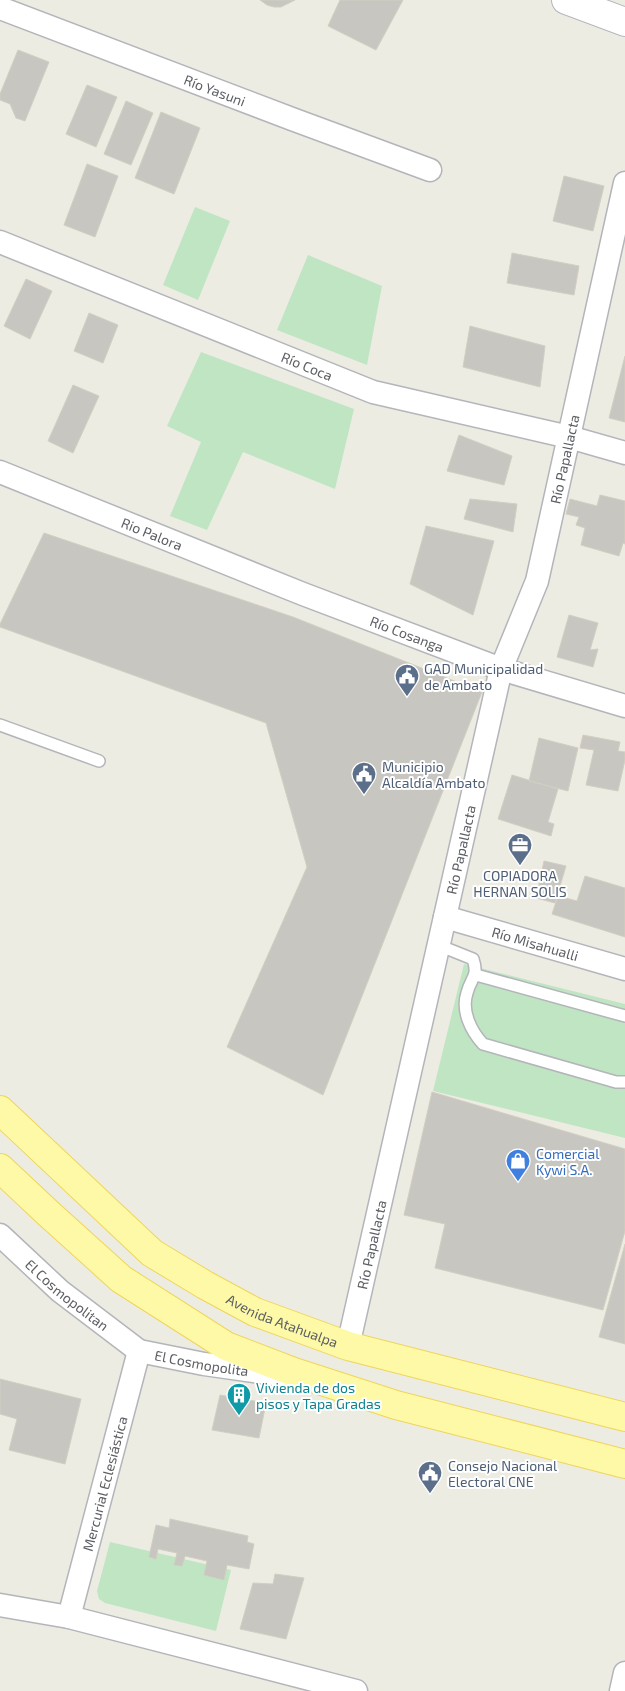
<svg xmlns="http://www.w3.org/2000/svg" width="625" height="1691" font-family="'Exo 2',sans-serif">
<rect width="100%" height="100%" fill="#edece3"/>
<path fill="#bfe5c3" d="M195,207l35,14 -32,79 -35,-15z
M308,255l74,31 -15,79 -90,-35z
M201,352l153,57 -19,80 -92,-37 -36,78 -37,-14 31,-74 -34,-16z
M464,964l161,40v134l-192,-47z
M110,1542l121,28 -15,61 -111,-28 -6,-4 -2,-8z"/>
<path fill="#c8c6c0" stroke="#d2cec1" d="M260,0h35l-14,7h-7l-7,-2z
M340,0h63l-27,50 -48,-24z
M18,50l31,12 -24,59 -9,-3 -6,-14 -10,-4v-6z
M87,85l30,12 -21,50 -30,-13z
M126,101l27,12 -22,52 -27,-11z
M161,112l39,16 -26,66 -39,-16z
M87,164l31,12 -23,61 -31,-12z
M564,176l40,10 -11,45 -40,-10z
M512,253l67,13 -5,29 -67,-12z
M26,279l26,12 -22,48 -26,-13z
M89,313l29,12 -15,38 -29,-12z
M470,326l75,20 -5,41 -77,-20z
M625,356v66l-16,-4z
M73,385l26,11 -26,57 -25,-12z
M459,435l53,21 -8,29 -57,-14z
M600,495l25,6v43l-2,-1 -4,13 -38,-11 4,-17 -9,-3 3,-8 -13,-3 4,-15 27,7z
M470,499l47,5 -4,28 -49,-13z
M426,526l68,15 -21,74 -63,-31z
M44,533l249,84 189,75 -159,403 -96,-48 80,-180 -41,-144 -266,-96v-3z
M569,615l29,8 -8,27 8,-1 -5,18 -36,-10z
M583,735l37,7 -2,9 7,1v8l-7,31 -32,-6 8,-35 -14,-2z
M539,738l39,10 -10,43 -39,-10z
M512,775l46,14 -10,33 6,2 -3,12 -53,-17z
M544,861l22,5 -11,37 -19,-5z
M585,876l40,12v49l-73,-23 6,-18 19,5z
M432,1092l193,57v82l-22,79 -168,-42 10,-44 -41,-9z
M625,1244v100l-26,-7z
M0,1379l81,20 -16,65 -56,-14 8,-31 -17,-5z
M220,1395l46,8 -7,35 -47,-8z
M170,1519l78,17 -1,6 7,2 -5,25 -22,-4 -3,15 -20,-5 3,-14 -22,-5 -3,10 -8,-1 3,-12 -19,-4 -2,10 -7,-2 7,-32 13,3z
M275,1574l29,4 -18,61 -46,-10 13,-46 20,1z"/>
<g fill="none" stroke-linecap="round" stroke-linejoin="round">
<defs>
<path id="lane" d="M0,725l99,36
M438,945l35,14c6,18 -2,18 -6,34 -6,18 4,38 16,51l133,38h9
M476,975l149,41"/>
<g id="street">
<path id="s1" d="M0,8l292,111 138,51"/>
<path id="s2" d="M0,242l373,150 196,45 56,16"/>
<path id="s3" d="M0,472l303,122 198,75 124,37"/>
<path id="s4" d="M445,917l180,52"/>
<path id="s5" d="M0,1235l60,56 79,60 65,13 77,11"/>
<path id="s6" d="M348,1346l153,-677 36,-88 88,-398"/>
<path d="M0,1605l69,12 287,74"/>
<path id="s7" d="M69,1617l70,-266"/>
<path d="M621,1691l4,-18"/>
</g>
<path id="secondary" d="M566,0l59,22"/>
<g id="primary">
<path id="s8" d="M0,1110l152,143 53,32 50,27 93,34 277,71"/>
<path d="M0,1168l49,46 72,65 105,67 68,26 102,33 229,59"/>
</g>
</defs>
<use href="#lane" stroke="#b3b5ba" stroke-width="14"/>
<use href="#street" stroke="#b3b5ba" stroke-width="25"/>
<use href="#secondary" stroke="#b4b7bd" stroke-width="30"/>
<use href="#primary" stroke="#efd55a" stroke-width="30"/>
<use href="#lane" stroke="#fff" stroke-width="11"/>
<use href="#street" stroke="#fff" stroke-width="22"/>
<use href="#secondary" stroke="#fff" stroke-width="28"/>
<use href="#primary" stroke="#fef9a7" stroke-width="28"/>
</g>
<defs>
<symbol id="civic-pin" viewBox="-11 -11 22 30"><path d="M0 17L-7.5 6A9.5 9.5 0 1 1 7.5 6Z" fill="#5c6f8a" stroke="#fff"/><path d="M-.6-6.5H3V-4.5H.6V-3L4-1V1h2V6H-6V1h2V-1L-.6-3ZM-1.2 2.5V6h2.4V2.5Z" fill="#fff"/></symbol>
<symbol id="office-pin" viewBox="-11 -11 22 30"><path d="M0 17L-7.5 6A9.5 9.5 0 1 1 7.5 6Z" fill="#5c6f8a" stroke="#fff"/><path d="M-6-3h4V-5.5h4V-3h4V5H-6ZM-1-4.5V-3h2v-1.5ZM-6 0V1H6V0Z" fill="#fff"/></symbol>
<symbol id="shop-pin" viewBox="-11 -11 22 30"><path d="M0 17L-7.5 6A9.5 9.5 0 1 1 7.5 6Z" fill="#3f7fe0" stroke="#fff"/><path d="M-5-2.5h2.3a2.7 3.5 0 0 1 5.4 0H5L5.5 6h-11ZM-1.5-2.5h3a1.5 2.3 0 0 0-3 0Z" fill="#fff"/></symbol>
<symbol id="building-pin" viewBox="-11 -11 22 30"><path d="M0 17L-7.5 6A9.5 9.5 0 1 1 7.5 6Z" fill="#0f9aa8" stroke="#fff"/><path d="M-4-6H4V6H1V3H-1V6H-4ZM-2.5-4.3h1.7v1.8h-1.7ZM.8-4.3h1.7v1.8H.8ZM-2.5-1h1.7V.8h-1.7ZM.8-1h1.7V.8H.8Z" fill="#fff"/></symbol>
</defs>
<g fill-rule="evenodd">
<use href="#civic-pin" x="393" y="662" width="28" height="38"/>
<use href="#civic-pin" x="350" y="760" width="28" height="38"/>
<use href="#office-pin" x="506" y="831" width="28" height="38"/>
<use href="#shop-pin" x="504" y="1147" width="28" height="38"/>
<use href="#building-pin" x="225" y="1381" width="28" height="38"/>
<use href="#civic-pin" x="416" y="1459" width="28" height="38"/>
</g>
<g text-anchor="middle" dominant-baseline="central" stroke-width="4" stroke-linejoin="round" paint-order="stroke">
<g font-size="14" fill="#5b5e63" stroke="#fff">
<text stroke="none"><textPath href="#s1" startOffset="230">Río Yasuni</textPath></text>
<text stroke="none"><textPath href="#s2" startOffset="331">Río Coca</textPath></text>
<text stroke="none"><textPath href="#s6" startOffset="914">Río Papallacta</textPath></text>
<text stroke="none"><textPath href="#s3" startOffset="164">Rio Palora</textPath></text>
<text stroke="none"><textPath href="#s3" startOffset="438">Río Cosanga</textPath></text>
<text stroke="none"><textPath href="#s6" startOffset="509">Río Papallacta</textPath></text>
<text stroke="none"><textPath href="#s4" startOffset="94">Río Misahualli</textPath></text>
<text stroke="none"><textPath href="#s6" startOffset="104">Río Papallacta</textPath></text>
<text stroke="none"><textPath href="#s5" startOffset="90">El Cosmopolitan</textPath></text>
<text stroke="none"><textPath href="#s8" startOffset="356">Avenida Atahualpa</textPath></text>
<text stroke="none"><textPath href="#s5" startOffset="245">El Cosmopolita</textPath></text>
<text stroke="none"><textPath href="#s7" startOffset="138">Mercurial Eclesiástica</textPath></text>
</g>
<g font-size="14" fill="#4e5e75" stroke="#fff" text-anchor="start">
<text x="424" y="668">GAD Municipalidad<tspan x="424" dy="16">de Ambato</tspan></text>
<text x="382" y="766">Municipio<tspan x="382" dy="16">Alcaldía Ambato</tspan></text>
<text x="520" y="875" text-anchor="middle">COPIADORA<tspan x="520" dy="16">HERNAN SOLIS</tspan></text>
<text x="448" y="1465">Consejo Nacional<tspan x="448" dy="16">Electoral CNE</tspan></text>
</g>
<g font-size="14" fill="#366cbe" stroke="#fff" text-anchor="start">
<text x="536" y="1153">Comercial<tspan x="536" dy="16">Kywi S.A.</tspan></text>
</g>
<g font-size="14" fill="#0d838f" stroke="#fff" text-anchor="start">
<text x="256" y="1387">Vivienda de dos<tspan x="256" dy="16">pisos y Tapa Gradas</tspan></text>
</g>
</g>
</svg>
